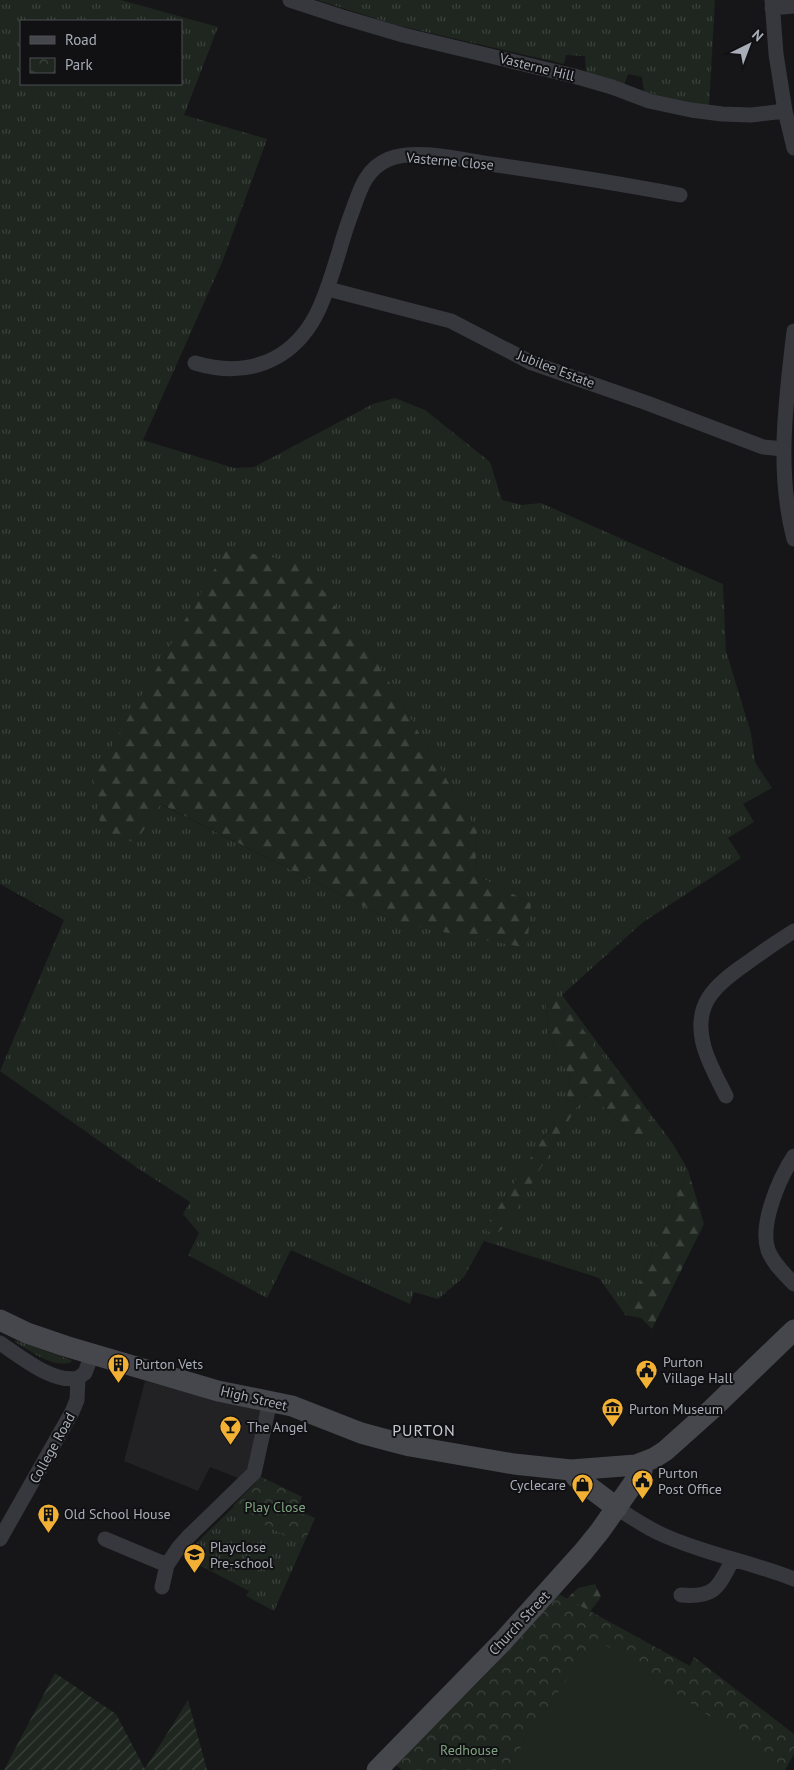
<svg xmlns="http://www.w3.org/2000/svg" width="794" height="1770" font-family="'PT Sans',sans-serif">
<defs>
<pattern id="grass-tufts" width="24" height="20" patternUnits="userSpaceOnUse" patternTransform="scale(1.25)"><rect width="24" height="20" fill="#1e261f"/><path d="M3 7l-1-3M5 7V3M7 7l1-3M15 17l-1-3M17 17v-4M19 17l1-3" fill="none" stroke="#3c433d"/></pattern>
<pattern id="forest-firs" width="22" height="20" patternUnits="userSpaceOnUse" patternTransform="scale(1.25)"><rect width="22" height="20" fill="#1e261f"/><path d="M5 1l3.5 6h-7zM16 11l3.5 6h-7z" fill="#3c433d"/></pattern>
<pattern id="park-crowns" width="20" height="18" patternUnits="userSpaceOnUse" patternTransform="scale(1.25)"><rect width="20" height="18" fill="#1e261f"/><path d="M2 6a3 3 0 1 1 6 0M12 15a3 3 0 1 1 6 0" fill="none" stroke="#3c433d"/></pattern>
<pattern id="garden-furrows" width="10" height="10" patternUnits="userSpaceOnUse" patternTransform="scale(1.25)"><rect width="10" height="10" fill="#1e261f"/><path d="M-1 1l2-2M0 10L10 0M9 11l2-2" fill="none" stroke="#3c433d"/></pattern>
</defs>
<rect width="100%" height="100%" fill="#161618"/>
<path fill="#222225" d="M145,1381l50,13 66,13 -12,60 -6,13 -33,-13 -12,24 -74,-30z"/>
<path fill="url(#grass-tufts)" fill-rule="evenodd" d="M0,0h121l97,27 -34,88 83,24 -44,121 -80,180 91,28 20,-1 119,-63 22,-6 30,12 65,52 12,38 20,5 19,-2 182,81 3,67 25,82 4,29 17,26 -29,16 11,18 -26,16 13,20 -99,65 -80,72 111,149 15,26 -53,124 -11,19 -25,-35 -115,-37 -20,36 -26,22 -24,-7 -4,12 -119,-54 -24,48 -79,-43 11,-22 -16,-19 7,-12 -54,-35 -136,-96 64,-151 -64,-36zM21,21h160v63h-160zM301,563l75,97 101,171 -2,44 56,28 -134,20 -237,-119 -25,39zM553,992l89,149 -14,-10 -37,-36 -11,6 -72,122 -21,2 79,-122 4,-25 -22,-45 -2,-32z
M317,0h398l-6,107 -65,-15 -2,-15 -14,-3 -4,11 -38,-13 -1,-16 -19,-1 -2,9 -168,-39z
M15,1340l56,20 1,2c-19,7 -41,-11 -57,-20z
M261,1477l41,20 -5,13 18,8 -41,93 -28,-15 3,-5 -50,-26 -12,-10v-3l61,-59z"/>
<path fill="url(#forest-firs)" d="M226,549l76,14 74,97 101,171 -2,44 56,28 -4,45 -130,-25 -236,-119 -26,39 -34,-14 -8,-50z
M553,991l23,29 78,106 -12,15 -14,-10 -37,-36 -11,6 -72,123 -11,9 -11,-2 1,-6 79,-122 4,-25 -22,-45 -2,-32z
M688,1170l16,54 -52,105 -11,-11 -16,-3 -1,-2 11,-19z
M595,1584l6,13 -14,19 -36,-2 27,-26z"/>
<path fill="url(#park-crowns)" d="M261,1477l41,20 -5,13 18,8 -12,27 -67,-35 -3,-4z
M557,1593l133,73 4,-9 100,77v20l-9,16h-383l-7,-6c57,-55 113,-109 162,-171z"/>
<path fill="url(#garden-furrows)" d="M55,1673l61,41 29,55 43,-69 19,70h-203z"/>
<path fill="#1e261f" d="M595,1638l186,127 -3,5h-268l-3,-2z"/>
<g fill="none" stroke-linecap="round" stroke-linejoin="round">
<path stroke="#37383d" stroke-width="15" d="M290,0l52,17 61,18 171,41 38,11 37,14 42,9 31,4 29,1 34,-4
M772,0l4,54 9,57 9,37
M772,8l22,-2
M328,289l123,32 81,42 115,40 116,44 21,2
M794,331c-8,69 -18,140 0,208
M195,363c27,8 54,9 80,-5 41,-22 51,-65 64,-106 4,-14 8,-27 13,-40 8,-22 13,-43 37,-53 28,-11 72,1 101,5 64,9 127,19 190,31
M726,1096c-8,-16 -17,-32 -22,-49 -12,-43 11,-62 43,-84 15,-11 31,-22 47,-32
M794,1156c-14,21 -35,68 -26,94 5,14 17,24 26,34
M0,1343c20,13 53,41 78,35
M617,1508c15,10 30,20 46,27 42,19 88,27 131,44
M0,1539l72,-127 5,-12 1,-22 7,-5 7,-19
M105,1539l62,26 -5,22
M167,1565l12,-18 9,-10 66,-64 16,-72
M681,1595c35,3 37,-8 52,-36"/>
<path stroke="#45474d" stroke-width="21" d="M0,1320l27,13 38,13 153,45 74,15 69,27 26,7 23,6 104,18 57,6 65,-5 18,-7 11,-7 47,-42 82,-79
M571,1470l5,7 41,31
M377,1770l127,-130 79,-88 17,-21 42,-60 1,-8"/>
</g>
<defs>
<symbol id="building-pin" viewBox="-11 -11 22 30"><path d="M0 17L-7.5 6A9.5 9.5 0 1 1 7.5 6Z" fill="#f2b134" stroke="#111113"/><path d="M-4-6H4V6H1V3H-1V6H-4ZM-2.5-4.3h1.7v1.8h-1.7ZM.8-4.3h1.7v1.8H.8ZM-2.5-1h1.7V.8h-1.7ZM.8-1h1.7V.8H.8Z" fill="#111"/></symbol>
<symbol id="civic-pin" viewBox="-11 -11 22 30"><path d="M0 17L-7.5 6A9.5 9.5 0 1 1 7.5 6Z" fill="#f2b134" stroke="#111113"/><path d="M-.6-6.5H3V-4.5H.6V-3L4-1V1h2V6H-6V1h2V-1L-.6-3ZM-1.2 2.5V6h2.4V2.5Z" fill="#111"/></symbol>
<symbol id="museum-pin" viewBox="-11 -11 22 30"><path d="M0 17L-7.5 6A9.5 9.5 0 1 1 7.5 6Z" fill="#f2b134" stroke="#111113"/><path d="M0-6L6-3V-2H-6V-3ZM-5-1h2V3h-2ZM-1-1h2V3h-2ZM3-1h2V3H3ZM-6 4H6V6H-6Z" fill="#111"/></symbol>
<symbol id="bar-pin" viewBox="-11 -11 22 30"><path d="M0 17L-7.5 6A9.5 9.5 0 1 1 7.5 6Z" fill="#f2b134" stroke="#111113"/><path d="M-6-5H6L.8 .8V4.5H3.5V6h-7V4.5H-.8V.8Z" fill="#111"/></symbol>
<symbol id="shop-pin" viewBox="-11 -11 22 30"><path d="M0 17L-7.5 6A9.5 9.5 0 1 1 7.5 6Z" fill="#f2b134" stroke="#111113"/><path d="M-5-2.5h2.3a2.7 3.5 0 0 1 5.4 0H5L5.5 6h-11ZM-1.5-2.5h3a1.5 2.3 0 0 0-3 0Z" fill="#111"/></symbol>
<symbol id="school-pin" viewBox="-11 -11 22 30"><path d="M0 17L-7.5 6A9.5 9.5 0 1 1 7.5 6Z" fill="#f2b134" stroke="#111113"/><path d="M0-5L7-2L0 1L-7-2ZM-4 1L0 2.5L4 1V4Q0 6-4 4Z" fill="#111"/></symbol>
</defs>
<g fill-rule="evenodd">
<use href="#building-pin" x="106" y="1352" width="25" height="34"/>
<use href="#civic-pin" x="634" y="1358" width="25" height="34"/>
<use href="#museum-pin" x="600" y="1396" width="25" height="34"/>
<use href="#bar-pin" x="218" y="1414" width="25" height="34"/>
<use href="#civic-pin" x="630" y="1468" width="25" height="34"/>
<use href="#shop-pin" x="570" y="1472" width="25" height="34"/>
<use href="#building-pin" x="36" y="1502" width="25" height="34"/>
<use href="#school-pin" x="182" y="1542" width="25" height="34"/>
</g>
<g text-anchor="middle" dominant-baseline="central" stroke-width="4" stroke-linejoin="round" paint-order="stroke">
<g font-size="14" fill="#a8adb8" stroke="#111113">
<text transform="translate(537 67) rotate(14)">Vasterne Hill</text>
<text transform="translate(450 161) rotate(5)">Vasterne Close</text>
<text transform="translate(556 369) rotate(21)">Jubilee Estate</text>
<text transform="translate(254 1398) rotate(13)">High Street</text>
<text transform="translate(52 1448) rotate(-61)">College Road</text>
<text transform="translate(519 1623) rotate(-47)">Church Street</text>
</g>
<g font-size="14" fill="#a8adb8" stroke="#111113" text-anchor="start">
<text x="663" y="1362">Purton<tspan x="663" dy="16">Village Hall</tspan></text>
<text x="135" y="1364">Purton Vets</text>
<text x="629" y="1409">Purton Museum</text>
<text x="247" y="1427">The Angel</text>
<text x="658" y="1473">Purton<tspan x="658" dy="16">Post Office</tspan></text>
<text x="566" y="1485" text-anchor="end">Cyclecare</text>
<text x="64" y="1514">Old School House</text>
<text x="210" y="1547">Playclose<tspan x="210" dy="16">Pre-school</tspan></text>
</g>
<g font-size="14" fill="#7fa381" stroke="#111113">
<text x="275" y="1507">Play Close</text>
<text x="469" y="1750">Redhouse</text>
</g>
<g font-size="16" letter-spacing="1" fill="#c9ccd4" stroke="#111113">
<text x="424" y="1430">PURTON</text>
</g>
</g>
<rect x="20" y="20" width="162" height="65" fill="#111113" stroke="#4d4f55"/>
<rect x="30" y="36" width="25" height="8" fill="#45474d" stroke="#4d4f55"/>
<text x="65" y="45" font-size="15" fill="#a8adb8">Road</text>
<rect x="30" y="58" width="25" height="15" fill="url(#park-crowns)" stroke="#4d4f55"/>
<text x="65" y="70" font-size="15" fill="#a8adb8">Park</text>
<g transform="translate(749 45) rotate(42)" stroke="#111113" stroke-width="4" paint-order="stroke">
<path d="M0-4L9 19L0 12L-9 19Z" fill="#a8adb8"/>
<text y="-8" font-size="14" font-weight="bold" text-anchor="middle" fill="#a8adb8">N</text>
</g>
</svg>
